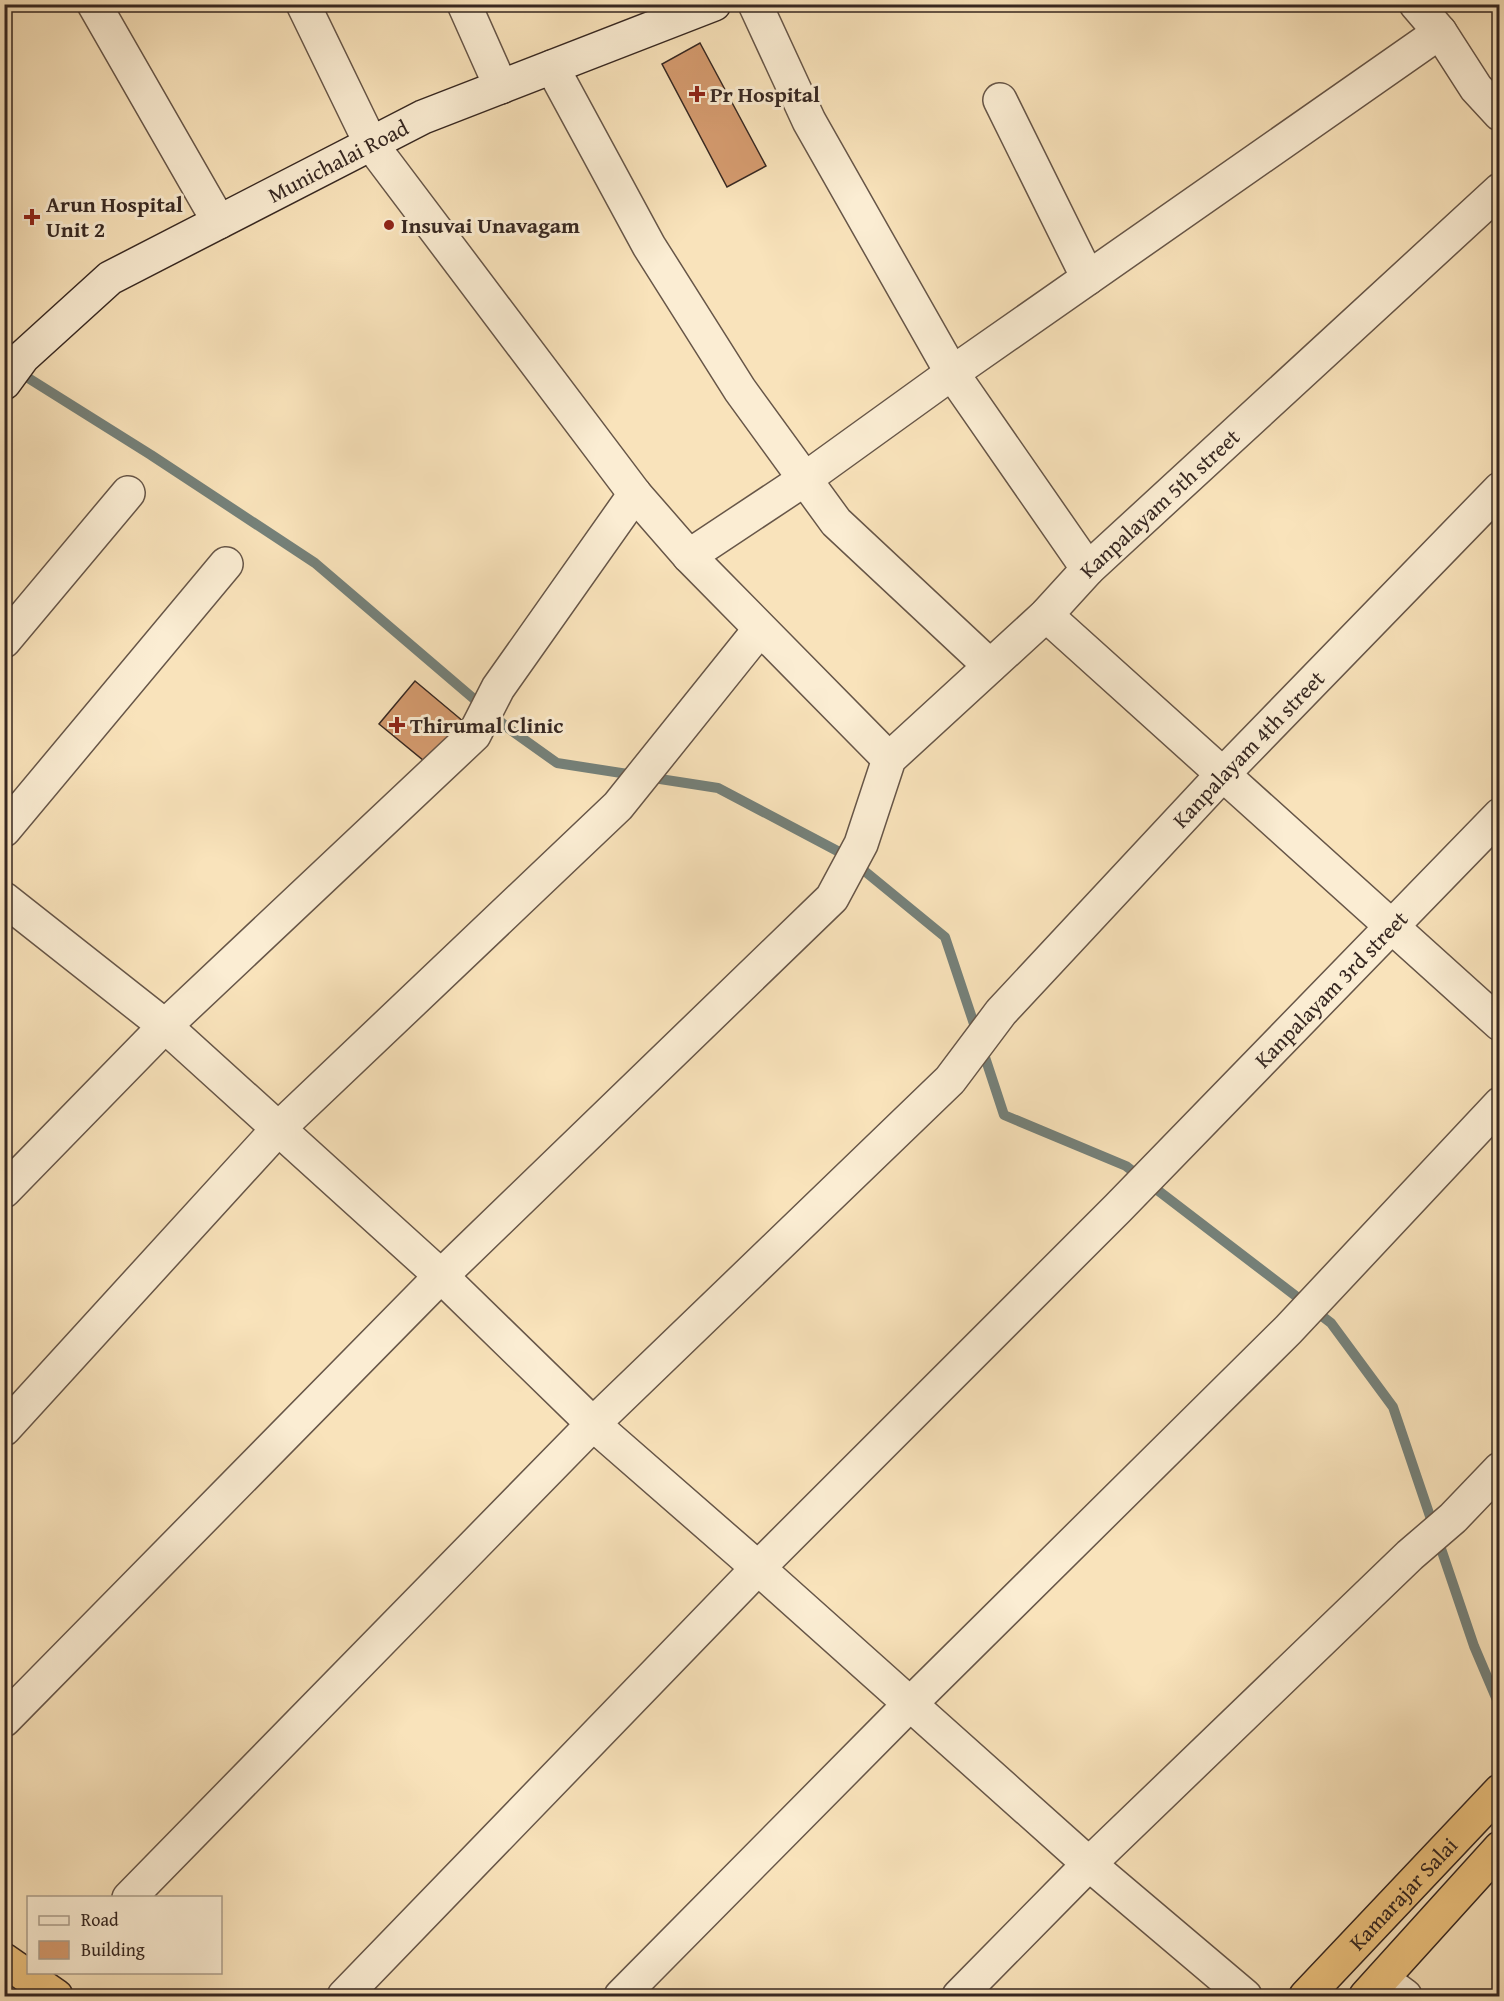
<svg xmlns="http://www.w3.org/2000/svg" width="1504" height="2001" font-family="'Gentium Book Plus',serif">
<rect width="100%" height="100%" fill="#f9e3bb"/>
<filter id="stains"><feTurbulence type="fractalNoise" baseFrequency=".00333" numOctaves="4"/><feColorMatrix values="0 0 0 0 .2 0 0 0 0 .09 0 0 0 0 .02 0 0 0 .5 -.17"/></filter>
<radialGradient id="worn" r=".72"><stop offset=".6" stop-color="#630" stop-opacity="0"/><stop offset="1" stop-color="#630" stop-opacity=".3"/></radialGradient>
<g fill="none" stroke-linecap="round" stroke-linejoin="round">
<path stroke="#75817a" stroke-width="10" d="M17,371l134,84 164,108 193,165 49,35 161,25 127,67 100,82 32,96
M982,1048l22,67 122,51 205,157 62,84 81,239 26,61"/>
</g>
<path fill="#d59b6f" stroke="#362721" stroke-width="1.5" d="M700,43l66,123 -39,21 -65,-123z
M415,681l49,41 -35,43 -50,-41z"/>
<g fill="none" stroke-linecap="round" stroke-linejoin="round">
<defs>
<g id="street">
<path d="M94,4l125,218"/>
<path d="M303,4l68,140 264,350 54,62 200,203"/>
<path d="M464,4l37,83"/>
<path d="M755,4l54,117 143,252 136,196"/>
<path d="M1416,4l24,28 36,56 24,26"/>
<path d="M552,67l97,179 91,144 96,132 154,144"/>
<path d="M1000,100l88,178"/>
<path d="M689,556l116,-77 147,-106 488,-341"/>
<path d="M1046,615l454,409"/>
<path d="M4,641l124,-148"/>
<path d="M4,830l222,-266"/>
<path d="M4,899l161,127 276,250 152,148 165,144 331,296 156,132"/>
<path d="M4,1191l161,-165 309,-291 24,-47 137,-194"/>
<path d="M4,1429l274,-300 340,-323 142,-177"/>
<path id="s1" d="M4,1720l437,-444 391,-378 29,-54 28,-85 157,-144 42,-46 412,-379"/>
<path id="s2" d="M129,1898l464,-474 357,-344 51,-68 223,-239 276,-284"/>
<path d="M1382,1979l23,17"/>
<path id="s3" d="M344,1996l414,-428 360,-360 382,-393"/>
<path d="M621,1996l289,-292 378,-374 212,-226"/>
<path d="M959,1996l130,-132 321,-309 43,-37 47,-49"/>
</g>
<g id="secondary">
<path id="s4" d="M4,383l19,-26 87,-79 313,-161 291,-113"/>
</g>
<g id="highway">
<path d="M4,1960l52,36"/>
<path id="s5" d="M1306,1996l194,-205"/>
<path d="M1366,1996l134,-148"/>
</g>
</defs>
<use href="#street" stroke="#675648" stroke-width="36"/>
<use href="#secondary" stroke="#362721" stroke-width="36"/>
<use href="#highway" stroke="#362721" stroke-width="36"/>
<use href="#street" stroke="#fbedd3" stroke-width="33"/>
<use href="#secondary" stroke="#fbedd3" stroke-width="33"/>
<use href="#highway" stroke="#ecc27e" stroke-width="33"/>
</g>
<g fill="#8f2418" stroke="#fbedd3" stroke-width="2">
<path d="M694 85h6v6h6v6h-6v6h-6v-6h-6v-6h6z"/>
<path d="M29 208h6v6h6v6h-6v6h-6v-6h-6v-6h6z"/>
<circle cx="389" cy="225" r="6"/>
<path d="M394 716h6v6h6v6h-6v6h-6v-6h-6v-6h6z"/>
</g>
<g text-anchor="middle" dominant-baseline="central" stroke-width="6" stroke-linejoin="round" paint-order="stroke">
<g font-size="22" font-weight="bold" fill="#362721" stroke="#fbedd3" text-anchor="start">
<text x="710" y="94">Pr Hospital</text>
<text x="46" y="204">Arun Hospital<tspan x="46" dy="25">Unit 2</tspan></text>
<text x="401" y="225">Insuvai Unavagam</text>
<text x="410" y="725">Thirumal Clinic</text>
</g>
<g font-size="22" fill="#362721" stroke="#fbedd3">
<text stroke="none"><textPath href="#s4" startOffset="406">Munichalai Road</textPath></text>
<text stroke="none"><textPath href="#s1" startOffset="1690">Kanpalayam 5th street</textPath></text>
<text stroke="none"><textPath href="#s2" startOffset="1605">Kanpalayam 4th street</textPath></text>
<text stroke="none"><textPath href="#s3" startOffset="1410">Kanpalayam 3rd street</textPath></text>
<text stroke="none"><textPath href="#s5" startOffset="141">Kamarajar Salai</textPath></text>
</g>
</g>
<rect width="1504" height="2001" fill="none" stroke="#f9e3bb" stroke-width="24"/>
<rect x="6" y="6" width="1492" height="1989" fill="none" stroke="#362721" stroke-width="3"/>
<rect x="12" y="12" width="1480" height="1977" fill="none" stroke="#362721" stroke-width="1.5"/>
<rect x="27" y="1896" width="195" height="78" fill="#fbedd3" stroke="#ac9e8c" stroke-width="1.5"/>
<rect x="39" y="1916" width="30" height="9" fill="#fbedd3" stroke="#ac9e8c" stroke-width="1.5"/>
<text x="81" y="1926" font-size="18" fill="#362721">Road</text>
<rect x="39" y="1941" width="30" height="18" fill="#d59b6f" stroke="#ac9e8c" stroke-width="1.5"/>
<text x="81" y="1956" font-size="18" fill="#362721">Building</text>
<rect width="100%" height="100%" filter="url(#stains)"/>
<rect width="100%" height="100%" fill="url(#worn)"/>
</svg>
